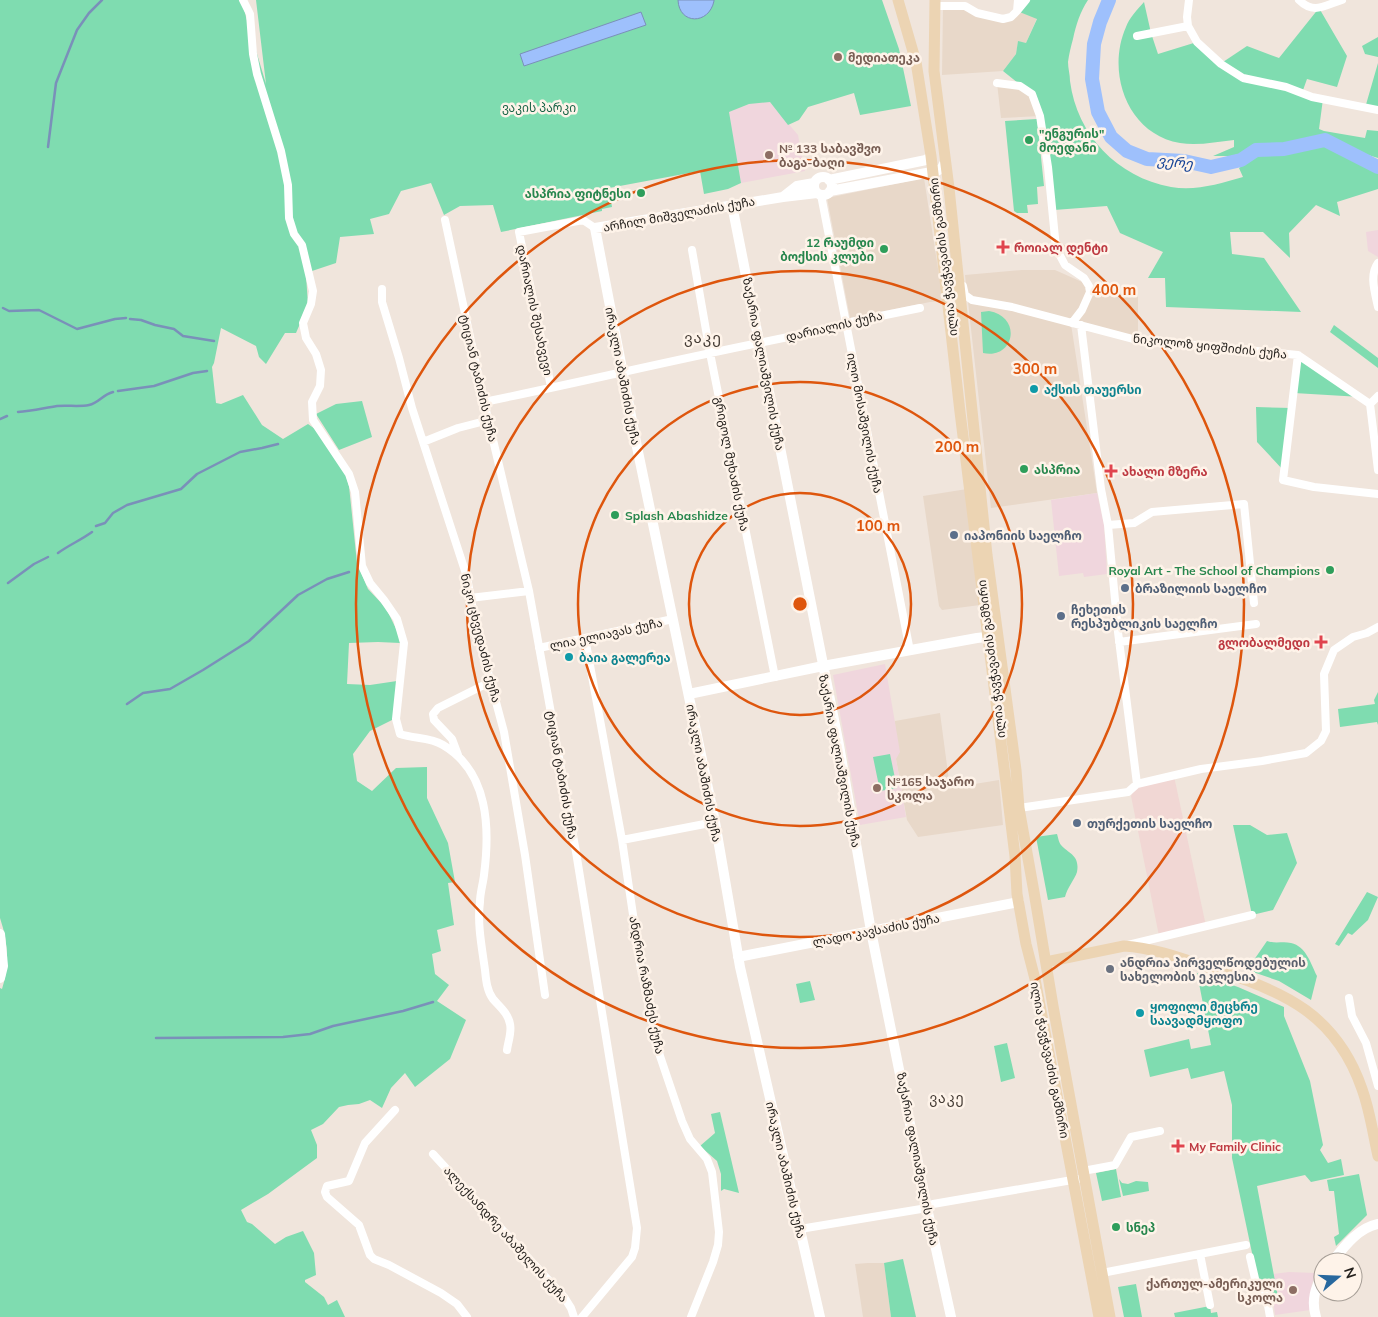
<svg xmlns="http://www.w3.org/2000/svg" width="1378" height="1317" font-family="Mulish,'Noto Sans Georgian',sans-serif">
<rect width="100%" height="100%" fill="#f0e5dc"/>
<path fill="#e8d8c9" d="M943,6h22l38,13 14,-8 20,7 -11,25 -8,-1 -2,12 -13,17 -61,4z
M997,83l23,3 12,8 8,22 -39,2z
M924,178l19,123 -13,1 -80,16 -23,-120z
M1022,270h33l54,24h29v46l-67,-16 26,169 -106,15 -26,-233z
M967,489l13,116 -38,5 -3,-4 -16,-110z
M940,713l10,75 49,-8 4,45 -85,12 -11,-17 -11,-61 -1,-38z
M868,1263h16l7,54h-28l-8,-53z"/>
<path fill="#f0d6dd" d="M762,102h8l28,33 7,36 -64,12 -13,-71 21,-8z
M1378,230v27l-10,-6 -2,-19z
M1097,493l7,32 3,49 -23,3 -1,-4 -24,3 -8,-76z
M885,664l15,88 -4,7 10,58 -46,8 -27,-150z
M1289,1272l27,1 -4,11 -2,12v14l-35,5 -2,-17 5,4 -5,-28z"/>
<path fill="#f1d7d4" d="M1174,776l32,150 -47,10 -28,-140 6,-12z"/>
<path fill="#7fdcb0" d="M0,0h242l4,17 20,67 -10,-84h626l17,49 12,57 -51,9 -6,-22 -46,14 -9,13 -11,5 -18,-23 -21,2 -20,8 12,71 -13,6 -24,5 -4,-23 -91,17 3,19 -10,2v2l-101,21 -8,-27 -33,1 -16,9 -13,-32 -30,8 -12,23 -19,5 4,15 -34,3 -4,26 -27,9 -3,3 2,30 -12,28h-11l-19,31 -7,-7 -3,-11 -35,-18 -7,35 -2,4 4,36 5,1 22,-9 19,30 21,14 25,-15 7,5 30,43 4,14 8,77 11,26 18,19 13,27 1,8 -22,-1 -29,1 -2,41 23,1 27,-4 -3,38 -24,12 -17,23 4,27 15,10 24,-23 31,-1v31l21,45 7,39 -7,1 6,42 -17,5 4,21 -9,3 3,20 14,11 -12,16 29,19 -16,39 -35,28 -10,-14 -14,15 -9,20 -12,-8 -11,4 -11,1 -9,2 -16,17 -12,6 6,15v13l-49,36 -27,16 6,12 5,2 23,20 11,-7 17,-6 11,22 2,22 -11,5v2l19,15 4,8 9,-5 8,17h-345v-329l2,1c8,-25 6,-47 -2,-71z
M1026,0h62c-8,12 -12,25 -15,39 -2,7 -4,15 -5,23 0,6 2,13 2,19 7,54 47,96 101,106 25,4 48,-3 72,-10l-4,-9 19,-13 25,-2 32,-8h11l52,25v19l-41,13 3,14 -24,-11 -27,28 1,25 -27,-26h-33l2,22 32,4 37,54 -135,-5 -1,-29h-17l15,-26 -43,-19 -13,-27 -53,4 -4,-40 -18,-76 -29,-23 13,-17 2,-13 8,2 11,-24 -20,-8z
M1144,2l7,31 7,21 39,-12 23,22 27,-18 32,12 40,-50 28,48 -10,31 -30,-8 -5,14 21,6 -4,30 5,2 41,7 2,-8 11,1v27l-23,-7 -32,-14 -49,9 -15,-3 -16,10 -12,3h-18l21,-9v-7c-18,2 -37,6 -54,3 -53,-9 -74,-71 -54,-116 3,-9 12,-18 18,-25z
M1378,37v20l-13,-3 -3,-8z
M1378,63v47l-13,-2z
M1037,119l7,67 -7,1 1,17 -11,1 1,8h-11l-3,-2 -9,-90z
M989,311c34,6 25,49 -6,42l-2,-41z
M1334,325l44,33v10l-48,-36z
M1298,355l63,42 -67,-4z
M362,401l10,36 -33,13 -23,-36 20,-10z
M1256,407l36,1 -8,63 -27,-29z
M1378,692v33l-1,-3 -37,5 -2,-18 37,-5 -1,-4z
M890,754l7,34 -17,3 -7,-34z
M1233,825h17l17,10 20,-2 10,30 -24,47 -21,5z
M1057,834c1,3 2,9 4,11 8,9 19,10 16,27 -2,7 -10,16 -12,25l-17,3 -12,-63z
M1367,892l11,5 -10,23 -16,15 -4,-2 -9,13 -4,-2z
M1267,941c9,3 16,0 24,2 15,3 20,21 26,33l-6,24 -32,-19 -32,-11z
M1197,973l41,14 46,20v9l26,65 13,64 -3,5 8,13 13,-4 3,16 -33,7 -6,-7 -48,11 22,116 -20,-16 -27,-128v-53l-8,-34 -33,8 -3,-11 -38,9 -6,-27 45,-11 2,10 20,-4z
M810,981l5,19 -15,3 -4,-19z
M1007,1043l8,35 -14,4 -7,-36z
M720,1112l19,81 -15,-4 -3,2v-17l-4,-13 -17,-15 15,-13 -4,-19z
M1116,1169l5,28 -19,4 -6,-28z
M1359,1174l8,41 -31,31 -2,-9 5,-3 -5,-43h-5l-2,-11z
M1119,1179l3,4 6,1 8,-3 12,1 1,9 -26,5z
M903,1259l13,58h-25l-7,-54z
M1136,1284l6,33h-18l-6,-30z
M1210,1306l1,7 6,-1 1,5h-43l-1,-4z"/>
<path fill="#9ec0fc" stroke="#7a90b9" d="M678,0h36v1c-5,24 -35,24 -36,-1z
M641,12l5,13 -122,41 -4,-12z"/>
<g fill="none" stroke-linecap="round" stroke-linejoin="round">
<path stroke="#7a90b9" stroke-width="2.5" d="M48,147l8,-64 21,-53 12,-17 13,-13
M3,308l6,3 30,-1 38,19 38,-10 11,-1
M130,319l11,1 14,5 19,4 9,7 31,5
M118,391l36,-5 39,-13 14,-2
M18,412c13,-1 26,-4 39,-6 11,-1 22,1 32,-1 10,-2 13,-10 24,-13
M0,419l7,-3
M96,526l9,-3 8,-10 14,-8 54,-16 16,-15 43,-22 22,-4 16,-4
M58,553c11,-8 23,-13 34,-21
M8,583l26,-19 14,-7
M127,704l16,-11 27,-4 33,-19 46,-29 49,-46 29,-16 22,-7
M156,1038l127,-1 27,-3 23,-8 70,-15 30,-9"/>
<path stroke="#9ec0fc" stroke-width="14" d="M1109,0l-9,22 -6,22 -2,35 6,33 13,25 16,14 20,8 37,2 27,6 30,-7 15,-10 28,-1 41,-9 53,27"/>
<path stroke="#fff" stroke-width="8" d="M243,0l7,14 3,40 4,20 24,77 7,34 1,33 5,16 8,11 11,46 -2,13 -8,19 3,15 10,16 5,16 -1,16 -8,16 1,18 36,54 6,18 7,74 8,17 14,17 13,19 7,24 -8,76 4,15c14,5 30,3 43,11 46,27 47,84 41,130 -1,9 -4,18 -4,27 -3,21 2,46 5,68 1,10 2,21 8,29 7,8 15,14 17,25 2,8 -2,18 -3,26
M1189,0l-2,17 1,9 9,16 24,22 22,14 43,9 26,10 66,13
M1299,0c15,15 26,5 43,0
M935,6h30l12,7 26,6 8,-2 6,-6 1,-11
M1017,11l9,-11
M1137,36l51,-10
M997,83l23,3 12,8 8,22 8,51 8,81 9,17 19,13 5,8 1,6 -8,18 -10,13
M821,195l89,456
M445,220l39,182 45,189 47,261 61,376 -2,20 -3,9 -50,60
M692,250l18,103 65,324
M1378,263c-9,12 -3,30 0,44
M963,286l2,9 7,5 40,7 121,32 165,16 72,49 8,66
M382,289v13l17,56 13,50 55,169 9,50 28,105 21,123 20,140
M1081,325l20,164 7,36 10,107 19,152
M1298,355l-15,125 31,7 64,7
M551,387l-32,-155 64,-12 12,8
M484,402c118,-24 234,-53 352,-74l10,-5 74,-15
M1370,404l8,-8
M423,442l35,-14 31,-8
M1108,525l26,-2 18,-11 92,-8 10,99
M470,598l59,-7
M585,638l37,202 19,129 19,87 22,65 8,18 17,20 5,13 7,60 -1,13 -5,17 -22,55
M1119,642l137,-18
M539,648l134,-29
M458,755l-6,-16 -18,-19 -1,-6 5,-6 54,-27
M1019,808l109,-16 9,-8 64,-15 61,-8 44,-8 15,-12 5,-10 -2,-57 10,-24 19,-13 14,-4 11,-6
M622,840l93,-18
M1128,945l124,-30
M1349,998l3,18 14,27 12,43
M395,1110l-30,33 -16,38 -22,5 -2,6 2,5 32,28 11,30 4,4 15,6 52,28 16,11 10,13
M433,1154l131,143 7,11 3,9
M1083,1171l32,-6 16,-28 29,-6
M800,1229l127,-21 6,-4 145,-25
M1200,1254l10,51
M1250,1257l7,30 9,7 4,23
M1102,1273l144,-28"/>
<path stroke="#fff" stroke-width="10" d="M814 186a9 9 0 1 1 18 0a9 9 0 1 1-18 0Z
M829,180l97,-20 5,-4
M830,191l107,-20 5,-3 3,-6
M817,193l-34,4 -188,31 42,219 78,375 25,145 80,350
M783,197l14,-11 17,-3
M732,205l107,540 32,186 56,277 24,109
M689,694l134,-28 154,-28 17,-2
M0,934l3,32 -3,12
M738,957l281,-55
M1332,1262c12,-15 26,-34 46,-38
M1316,1317c-5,-16 -1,-29 7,-43"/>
<path stroke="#ecd4b3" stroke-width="11" d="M898,0l18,62 15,94 29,256 55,444 2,38 9,50 9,35 64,338
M935,0l-1,71 15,117 38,367 29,215 3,38 15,84 19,114 57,311
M1046,962l78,-16c31,2 62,14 92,24 69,21 121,46 146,119 8,22 11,45 16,67"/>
</g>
<g fill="none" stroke="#de560d" stroke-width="2.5">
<circle cx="800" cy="604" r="111"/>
<circle cx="800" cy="604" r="222"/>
<circle cx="800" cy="604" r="333"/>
<circle cx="800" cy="604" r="444"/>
</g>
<g fill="#8d6e63" stroke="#fef3e9" stroke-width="2">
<circle cx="838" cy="57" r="5"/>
<circle cx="769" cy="155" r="5"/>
<circle cx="877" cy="788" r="5"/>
<circle cx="1293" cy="1290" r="5"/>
</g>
<g fill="#2e9e5b" stroke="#fef3e9" stroke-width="2">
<circle cx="1029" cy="140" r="5"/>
<circle cx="641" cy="193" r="5"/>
<circle cx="884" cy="249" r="5"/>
<circle cx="1024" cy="469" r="5"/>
<circle cx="615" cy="515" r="5"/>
<circle cx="1330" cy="570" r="5"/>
<circle cx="1116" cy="1227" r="5"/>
</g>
<g fill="#e0444e" stroke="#fef3e9" stroke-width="2">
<path d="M1000.5 239.5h5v5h5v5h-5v5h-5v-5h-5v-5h5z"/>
<path d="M1108.5 463.5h5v5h5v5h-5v5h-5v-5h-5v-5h5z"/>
<path d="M1318.5 634.5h5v5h5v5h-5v5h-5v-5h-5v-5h5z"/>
<path d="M1175.5 1138.5h5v5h5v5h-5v5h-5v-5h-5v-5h5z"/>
</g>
<g fill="#0f9aa8" stroke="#fef3e9" stroke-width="2">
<circle cx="1034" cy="389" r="5"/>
<circle cx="569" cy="657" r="5"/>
<circle cx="1140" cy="1013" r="5"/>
</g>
<g fill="#5c6f8a" stroke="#fef3e9" stroke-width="2">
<circle cx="954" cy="535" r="5"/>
<circle cx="1125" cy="588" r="5"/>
<circle cx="1061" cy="616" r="5"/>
<circle cx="1077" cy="823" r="5"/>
</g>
<circle fill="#6b7280" stroke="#fef3e9" stroke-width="2" cx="1110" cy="969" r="5"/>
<g text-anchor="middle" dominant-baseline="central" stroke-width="5" stroke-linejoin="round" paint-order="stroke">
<g font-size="12" font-weight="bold" fill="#785e54" stroke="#fef3e9" text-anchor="start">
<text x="848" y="57">მედიათეკა</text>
<text x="779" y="148">№ 133 საბავშვო<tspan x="779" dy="14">ბაგა-ბაღი</tspan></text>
<text x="887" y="781">№165 საჯარო<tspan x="887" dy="14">სკოლა</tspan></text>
<text x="1283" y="1283" text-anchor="end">ქართულ-ამერიკული<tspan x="1283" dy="14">სკოლა</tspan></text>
</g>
<g font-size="12" fill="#1a6547" stroke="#fef3e9">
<text x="539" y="107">ვაკის პარკი</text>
</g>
<g font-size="12" font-weight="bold" fill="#27864d" stroke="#fef3e9" text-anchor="start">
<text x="1039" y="133">"ენგურის"<tspan x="1039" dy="14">მოედანი</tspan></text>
<text x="631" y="193" text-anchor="end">ასპრია ფიტნესი</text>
<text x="874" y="242" text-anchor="end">12 რაუმდი<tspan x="874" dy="14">ბოქსის კლუბი</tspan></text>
<text x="1034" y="469">ასპრია</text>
<text x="625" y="515">Splash Abashidze</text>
<text x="1320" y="570" text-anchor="end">Royal Art - The School of Champions</text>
<text x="1126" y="1227">სნეპ</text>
</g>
<g font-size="12" fill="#25211d" stroke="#fef3e9">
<text transform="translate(679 214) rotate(-10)">არჩილ მიშველაძის ქუჩა</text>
<text transform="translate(943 257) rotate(-97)">ილია ჭავჭავაძის გამზირი</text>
<text transform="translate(535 310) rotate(78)">დარიალის შესახვევი</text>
<text transform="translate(834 326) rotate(-13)">დარიალის ქუჩა</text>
<text transform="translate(1210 346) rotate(6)">ნიკოლოზ ყიფშიძის ქუჩა</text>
<text transform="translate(764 364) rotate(79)">ზაქარია ფალიაშვილის ქუჩა</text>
<text transform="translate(623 376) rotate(79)">ირაკლი აბაშიძის ქუჩა</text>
<text transform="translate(479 378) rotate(77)">ტიციან ტაბიძის ქუჩა</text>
<text transform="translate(865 423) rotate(79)">ილო მოსაშვილის ქუჩა</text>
<text transform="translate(732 464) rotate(79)">გრიგოლ მუხაძის ქუჩა</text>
<text transform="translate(606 634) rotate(-12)">ლია ელიავას ქუჩა</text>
<text transform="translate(481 638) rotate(76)">ნიკო ცხვედაძის ქუჩა</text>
<text transform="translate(991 659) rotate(-97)">ილია ჭავჭავაძის გამზირი</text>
<text transform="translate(840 761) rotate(79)">ზაქარია ფალიაშვილის ქუჩა</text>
<text transform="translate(704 773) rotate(79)">ირაკლი აბაშიძის ქუჩა</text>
<text transform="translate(562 775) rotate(80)">ტიციან ტაბიძის ქუჩა</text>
<text transform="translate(876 930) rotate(-11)">ლადო კავსაძის ქუჩა</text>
<text transform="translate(647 985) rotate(79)">ანდრია რაზმაძეს ქუჩა</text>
<text transform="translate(1050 1060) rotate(79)">ილია ჭავჭავაძის გამზირი</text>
<text transform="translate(918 1159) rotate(79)">ზაქარია ფალიაშვილის ქუჩა</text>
<text transform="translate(786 1170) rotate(77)">ირაკლი აბაშიძის ქუჩა</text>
<text transform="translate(506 1234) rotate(48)">ალექსანდრე აბაშელის ქუჩა</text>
</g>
<g font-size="12" font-weight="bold" fill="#be3a42" stroke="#fef3e9" text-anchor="start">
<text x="1014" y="247">როიალ დენტი</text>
<text x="1122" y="471">ახალი მზერა</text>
<text x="1310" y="642" text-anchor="end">გლობალმედი</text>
<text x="1189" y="1146">My Family Clinic</text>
</g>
<g font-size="12" font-weight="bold" fill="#0d838f" stroke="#fef3e9" text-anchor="start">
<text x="1044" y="389">აქსის თაუერსი</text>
<text x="579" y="657">ბაია გალერეა</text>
<text x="1150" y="1006">ყოფილი მეცხრე<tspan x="1150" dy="14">საავადმყოფო</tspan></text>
</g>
<g font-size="12" font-weight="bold" fill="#4e5e75" stroke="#fef3e9" text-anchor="start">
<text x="964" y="535">იაპონიის საელჩო</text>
<text x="1135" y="588">ბრაზილიის საელჩო</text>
<text x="1071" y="609">ჩეხეთის<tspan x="1071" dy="14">რესპუბლიკის საელჩო</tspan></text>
<text x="1087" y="823">თურქეთის საელჩო</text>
</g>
<g font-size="12" font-weight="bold" fill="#5b616d" stroke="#fef3e9" text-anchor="start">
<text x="1120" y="962">ანდრია პირველწოდებულის<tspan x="1120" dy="14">სახელობის ეკლესია</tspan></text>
</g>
<g font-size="14" font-style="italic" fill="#144296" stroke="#fef3e9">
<text transform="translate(1175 162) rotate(6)">ვერე</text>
</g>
<g font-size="14" letter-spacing="1" fill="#433a33" stroke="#fef3e9">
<text x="947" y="1098">ვაკე</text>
</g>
<g font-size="15" letter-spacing="1" fill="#433a33" stroke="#fef3e9">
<text x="703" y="337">ვაკე</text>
</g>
</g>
<circle cx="800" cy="604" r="8" fill="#de560d" stroke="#fef3e9" stroke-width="2.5"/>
<g font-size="15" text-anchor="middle" font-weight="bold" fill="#de560d" stroke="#fef3e9" stroke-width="5" stroke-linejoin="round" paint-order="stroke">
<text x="1114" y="295">400 m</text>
<text x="1035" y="374">300 m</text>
<text x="957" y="452">200 m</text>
<text x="878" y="531">100 m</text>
</g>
<g transform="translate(1338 1277) rotate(71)"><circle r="24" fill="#fef3e9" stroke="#a79f97"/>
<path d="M0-4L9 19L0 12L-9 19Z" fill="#28689e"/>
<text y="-8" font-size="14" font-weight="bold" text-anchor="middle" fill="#25211d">N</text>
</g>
</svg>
